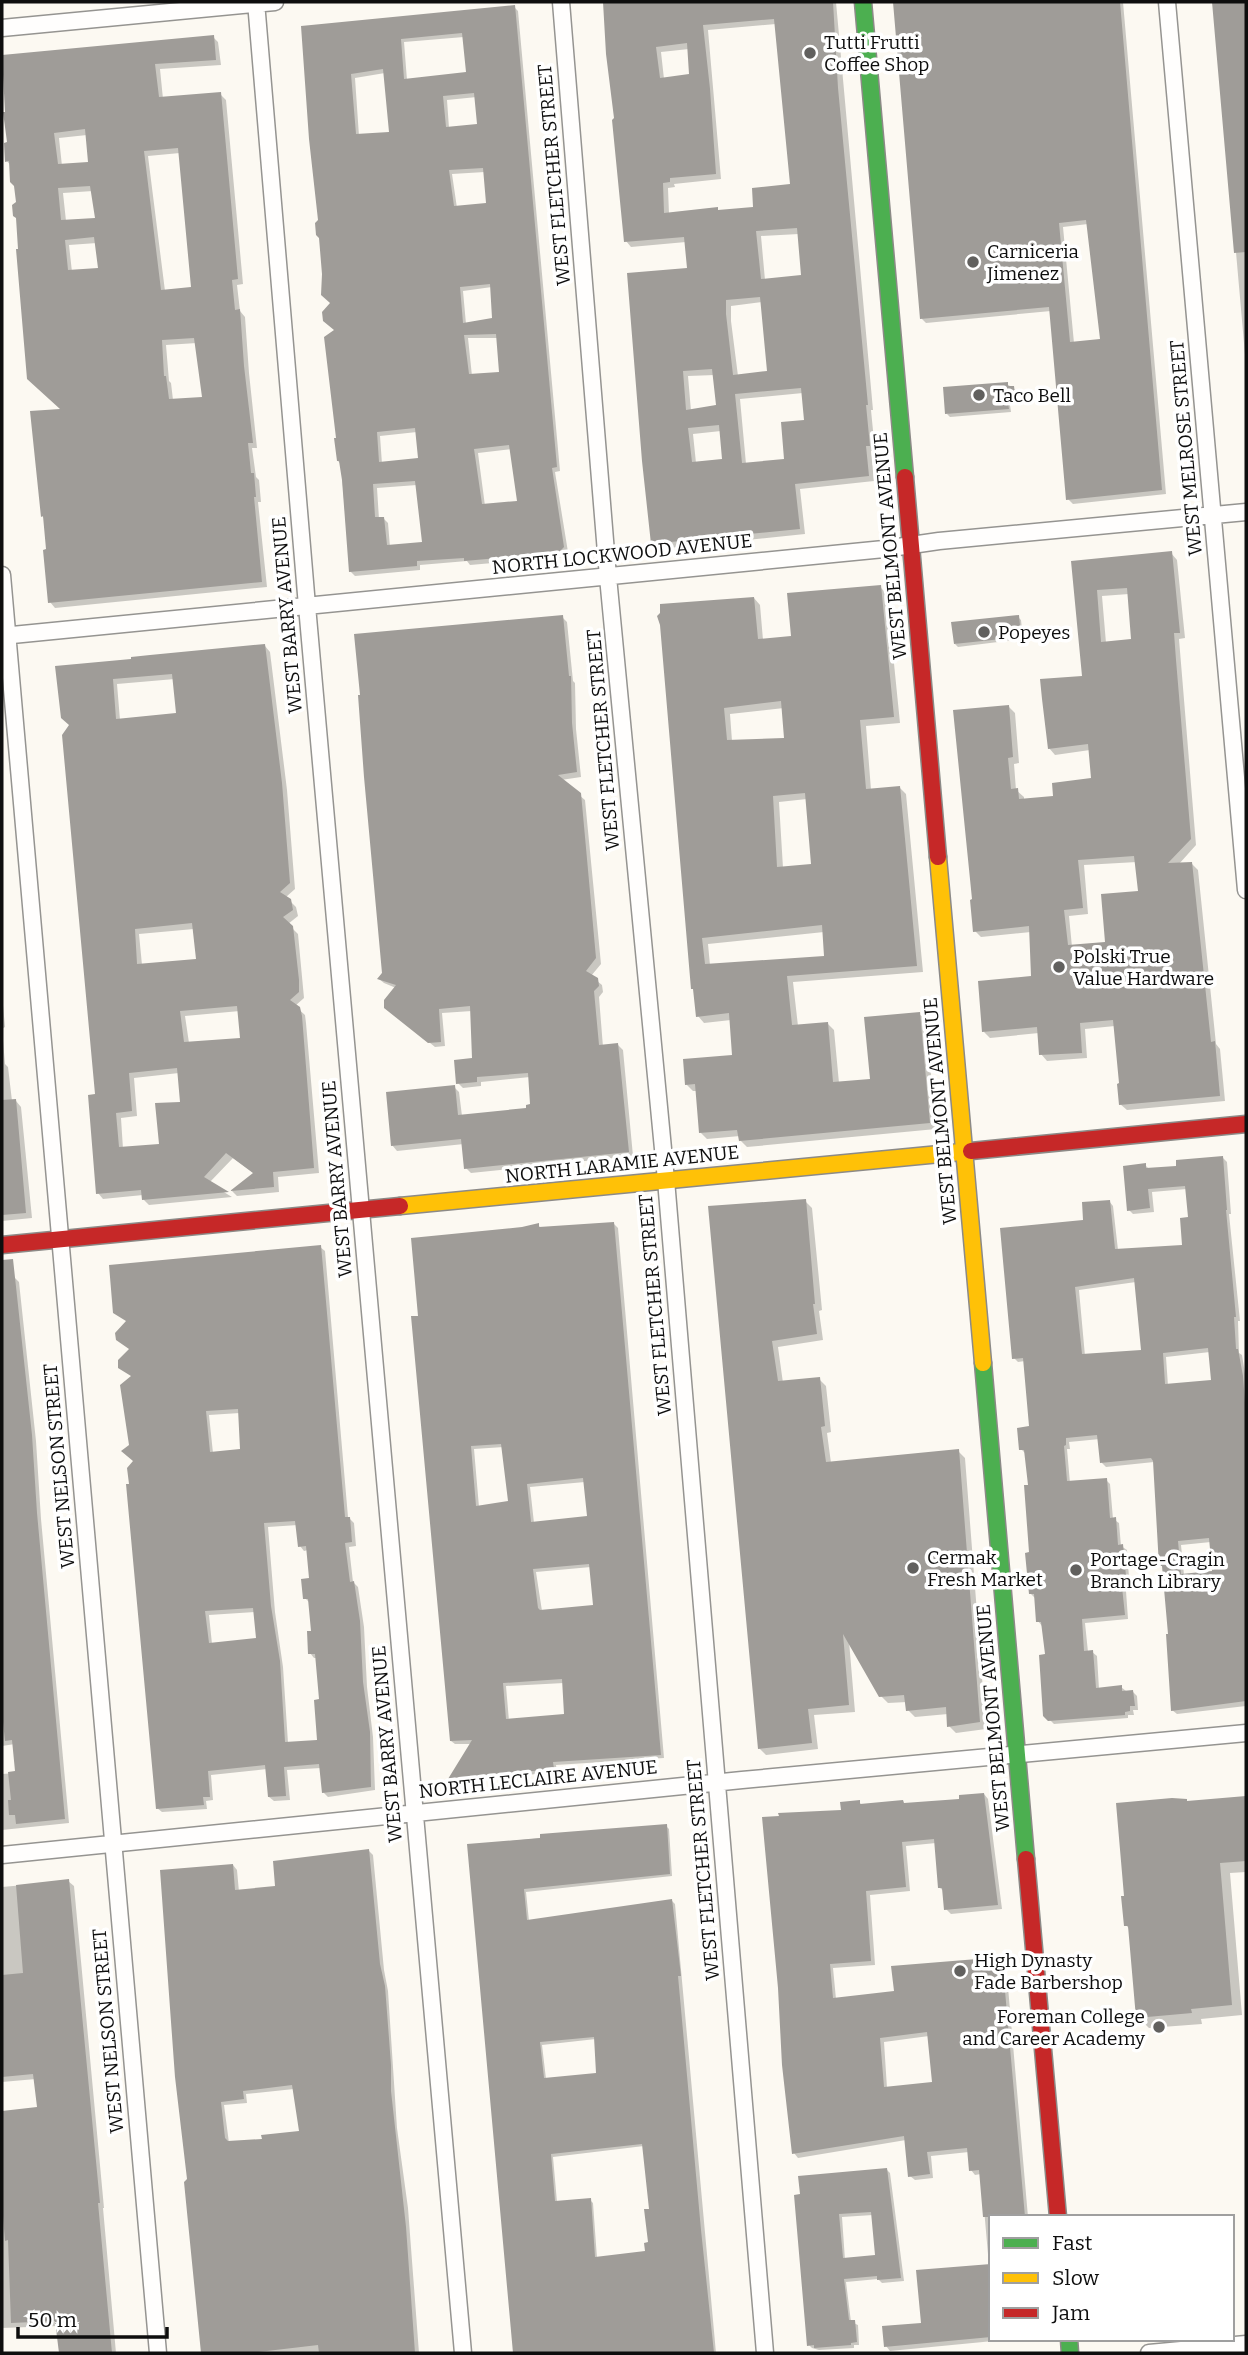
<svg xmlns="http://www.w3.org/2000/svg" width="1248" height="2355" font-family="Bitter,serif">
<rect width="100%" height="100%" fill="#fcf9f2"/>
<path fill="#0003" fill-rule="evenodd" d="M623,2h213l37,408h-2l4,41h-4l3,30 -74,8 5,45 -146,15 -6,-6 36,-274 -3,-27 -55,5 -5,-6 -11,-122zM776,24l16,161 -37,23 -36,3 -2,-2 -48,5 -1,-26 7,-1 -1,-3 47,-5 -13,-149zM689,49l2,27 -27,3 -3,-27zM799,234l4,42 -38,4 -4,-44zM762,302l7,71 -31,3 -7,-55v-15zM715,375l3,30 -27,6 -3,-35zM803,393l3,29 -20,38 -40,4 -6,-65zM721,431l3,29 -28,3 -3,-29z
M894,2h229l43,492 -93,10 -5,-5 -17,-188 -125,12 -4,-4zM1088,224l14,116 -28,3 -11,-116z
M1214,2h32v364z
M514,7l4,4 42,460 -5,1 13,80 -5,5 -93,8 -3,-4 -47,4v5l-65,6 -5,-5 -9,-107 -3,-3 -2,-131 -4,-27 -8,-29 -21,-246zM464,37l4,37 -61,6 -3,-38zM385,73l6,60 -32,3 -4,-58zM477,97l2,28 -30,3 -2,-28zM485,172l3,33 -31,3 -5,-34zM492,287l2,33 -28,4 -3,-33zM468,338h30l3,35 -29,3zM417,432l2,28 -37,4 -2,-28zM512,449l7,54 -34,3 -7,-53zM417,485l7,58 -34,4 -2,-24 -4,-4h-5l-2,-31z
M213,37l5,5 3,23 -61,4 3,30 57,-5 6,6 17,184 -6,1 3,26 5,6 4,56 8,75h-5l4,29 3,3 2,22h-3l9,85 -212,21 -5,-6 -5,-83 -3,-3 22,-106 -46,-192v-16l-7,-36 -4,-5 2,-17 -7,-87zM87,135l2,29 -27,2 -3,-28zM180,153l13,136 -28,2 -17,-135zM93,191l4,28 -31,2 -3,-28zM97,243l3,26 -28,3 -3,-27zM197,343l7,56 -31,1 -2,-17 -2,-2 -3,-36z
M1007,384l10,7 1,14h-8l1,7 -61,5 -3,-3z
M1171,553l6,7 8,78 -6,1 17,206 -17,19h13l6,6 18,174 4,5 5,52 -98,9 -7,-6 1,-19 -6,-59 -30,3 2,29 -40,3 -6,-7 -2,-21 -49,5 -6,-6 48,-54 -1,-46 -50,5 -6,-6 34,-224 6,6 4,50 -5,1 2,26 8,7v3l31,-2 38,-18 -3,-30 -35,5 -6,-7 35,-71 -11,-114zM1129,594l4,46 -27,3 -4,-47zM1137,862l3,31 -33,51 -35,3 -3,-31 19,-2 -4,-49z
M880,587l7,7 13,129 -34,3 5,64 28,-3 7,7 17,178 -130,10 5,44 29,-3 7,7 5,53 33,-3 47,-66 7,6 10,109 -189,18 -7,-7v-4l-33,3 -7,-7 -3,-41h-4l-7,-7 47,-27 -2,-37 -27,3 -6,-7 -36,-391 92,-27 6,7 3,35 30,-3zM784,708l2,31 -54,2 -2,-27zM807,799l6,67 -30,2 -4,-66zM824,932l2,25 -116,8 -2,-21z
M562,617l5,5 6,59 2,2 1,46 5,48 -20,3 24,20 16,164 -10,12 11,9 1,7 -4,5 4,50 15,-2 5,5 10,106 -162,17 -5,-5 -2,-24 -67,7 -5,-6 62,-58 5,5 3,24 66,-7 4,-4 -2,-28 -49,5v4l-18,2 -5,-5 15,-23 -1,-49 -30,2 3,33 -10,1 -43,-35 4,-24 -12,-5 -5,-4z
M1018,617l3,3 2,19 -65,8 -3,-3z
M265,646l5,6 17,138 8,99 -9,8 10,10 2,9 -10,8 10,10 6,64 -9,8 10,9 1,8 13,150 -41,4 1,15 -42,4 -5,-5 23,-17 -22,-16 -24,25 23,14 -83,8 -5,-5 -1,-5 -40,4 -5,-6 -1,-97 -26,-370 -14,-58zM175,679l3,36 -58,5 -3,-36zM194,929l4,32 -56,4 -3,-31zM240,1011l2,29 -53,3 -4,-27zM179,1073l3,30 -22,43 -37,3 -2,-31 16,-2 -3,-38z
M2,994l3,33 -3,2 3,35 3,3 4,34h4l5,6 11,111 -30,3z
M1223,1158l4,4 4,52h-2l11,107h-2l1,32 3,2 4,25v326l-69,8 -5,-4 -2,-74 -16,-174 -48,5 -4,-4 -2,-24 -31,3 1,7h-3l3,34 36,-3 4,4 3,35 6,4 2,23 6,4 3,41h-4l2,28 -43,4 3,29h4l5,4 2,33 22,-2 5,4 7,1 4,4 1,14h-5l1,5h-6v3l-74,6 -9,-9 2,-59 -5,-30 -4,-5 -3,-23 -5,-5v-107l-5,-33 -4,-4 10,-21 -6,-67 -7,1 -4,-4 71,-137 24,-20 4,5 5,44 66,-3 6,-29 -3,-29 -35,3 2,20 -21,2 -4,-4 16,-45 4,4 29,-1zM1136,1282l7,69 -58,5 -6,-66zM1210,1352l3,29 -45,5 -2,-29zM1211,1542l3,31 -30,2 -3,-30z
M805,1201l7,7 10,102 -3,1 4,29 -45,7 5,36 36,-4 7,7 5,46 -4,1 4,30 127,-12 7,7 21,271 -30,4 -7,-7 -1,-12 -33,3 -7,-7 -1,-8 -19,1 -7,-7 -32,-55 6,71 -41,3 4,34 -52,6 -7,-7 -49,-540z
M614,1224l4,4 46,530 -108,7 1,7 -104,10 -3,-3 22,-35h-17l-4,-3 -31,-424 102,-89 16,-3 3,3zM504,1447l6,56 -31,4 -5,-58zM585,1482l4,36 -55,5 -4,-36zM591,1567l4,39 -53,5 -6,-39zM564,1683l1,33 -56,5 -3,-35z
M320,1247l5,4 23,266 6,6 2,23 -7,1 4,35 5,5 6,40 3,60 6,50 2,53 -47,7 -5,-5 -2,-24 -34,2 3,30 -16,1 -5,-4 -2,-28 -56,6 2,25 -7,1 1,8 -45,3 -5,-4 -27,-323 5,-24 -2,-84 -3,-28 -12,-9zM240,1413l2,37 -29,3 -4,-38zM298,1525l2,21 4,5 4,-1 3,29 -6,19 5,5 3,29 -3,21 4,5h3l3,43 -1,40 -31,2 -5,-76 -8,-55 -7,-85zM255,1612l3,27 -46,5 -3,-29z
M14,1277l5,5 17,159 5,78 28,304 -67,7v-56l15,-1 -2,-29 -13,2v-468z
M984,1794l4,5 14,110 -51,5 -5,-5 -1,-17 -5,-4 -4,-45 -30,3 4,45 -40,4 5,70 -42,3 3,31 60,-6 105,-34 5,5 22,253h-37v122h23l-124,12 -4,-5 37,-21 66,-59 -8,-92 -6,1 -4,-5 -2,-18 -38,4 2,22 -18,2 -5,-4 -4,-36 -108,18 -4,-5 49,-341 16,-10 4,4 43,-1 55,-5zM929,2036l5,48 -47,4 -3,-46z
M1246,1797v75l-16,1 12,142 -41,4 1,5 -53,4 -11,-11 -8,-87 -4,-5 62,-122z
M666,1826l3,3 3,47 -146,16 3,29 143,-20 3,3 41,449h-203l2,-1 -46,-507zM596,2039l2,36 -52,4 -4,-34zM644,2146l7,64 -1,34 -3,9 -50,5 -4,-55 -3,-3 -33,2 -4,-45z
M369,1851l4,4 11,115 4,21 9,137 11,80 11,145h-215l-18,-171 2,-2 45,-315 4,5 2,22 38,-4zM294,2089l7,44 -37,8 -35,2 -5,-38 23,-2 -1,-9z
M68,1881l6,5 30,322h-1l13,145h-55l-3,-27 -56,2v-215l37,-5 -3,-29 -34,3v-195z
M887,2170l3,3 14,108 -22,2 -4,-4 -32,3 5,40 7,3 1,20h-5v3l-35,2 -7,-2 -3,-3 -13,-148zM873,2215l4,42 -32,3 -3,-43z"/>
<path fill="#9f9c98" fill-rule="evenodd" d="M603,2h230l5,86 30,317h-2l4,41h-4l3,30 -74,8 5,45 -149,15 -9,-83 -15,-188 60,-5 -3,-31 -60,5 -12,-122 2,-2 -8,-64zM774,19l16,165 -38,4 1,19 -35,3v-3l-54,6 -1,-30 7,-1v-4l46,-4 -6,-85 -7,-64zM687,43l2,31 -29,4 -4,-31zM797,228l4,47 -40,4 -5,-48zM760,297l7,74 -34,4 -7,-61v-14zM712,369l4,36 -30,5 -3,-39zM801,388l3,32 -23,2 3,37 -42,4 -7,-69zM719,425l3,34 -30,3 -4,-34z
M893,2h227l42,488 -96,10 -17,-193 -129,12zM1086,220l14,119 -30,3 -11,-119z
M1212,2h34v250l-12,1z
M515,5l42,462 -5,1 12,79 -6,6 -94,8v-3l-47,3v5l-68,6 -7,-92 -3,-19h-2l-3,-23h2l-12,-101 10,-7 -11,-9 -1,-9 8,-9 -9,-8 1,-21 -3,-36 -3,-3 -1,-12 3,-3 -9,-81 -8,-113zM462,33l4,39 -62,7 -3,-40zM383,69l6,63 -33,2 -5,-60zM474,93l3,31 -31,3 -3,-31zM483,168l3,35 -32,3 -5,-36zM490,284l2,34 -29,5 -3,-36zM496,334l3,38 -30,2 -5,-39zM415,428l3,30 -39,4 -2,-30zM509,445l8,56 -35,3 -8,-55zM415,481l7,61 -35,3 -3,-28h-9l-2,-33z
M214,35l2,25 -61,4 4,33 62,-5 17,187 -6,1 3,30 5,-1 4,57 9,77h-5l3,30h3l2,24h-2l8,85 -214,21 -5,-53 3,-1 -3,-33 -2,1 -11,-106 30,-2 -33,-30 -11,-130h2l-2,-31 -3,-2 -1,-11 4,-3 -2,-16 -4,-4 -1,-21 -4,1 -1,-19 3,-1 -4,-30h2l-3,-57zM85,129l3,33 -30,2 -4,-31zM178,148l13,139 -30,3 -17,-139zM90,186l5,32 -34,2 -3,-32zM94,237l4,31 -30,2 -3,-30zM194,338l8,59 -33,2 -3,-23h-2l-2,-36z
M1008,382v4h6l2,16 -8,1 1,6 -64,5 -2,-27z
M1172,551l8,82h-6l2,27 15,179 -23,24 24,-1 19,180 4,-1 5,55 -101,9 -2,-21 2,-1 -6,-63 -33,3 2,30 -43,2 -2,-28 -55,5 -4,-51 53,-5 -2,-50 -56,6 -3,-32 2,-1 -19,-189 56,-5 4,52 -5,1 3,31 7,-1 1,11 34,-3 -1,-13 39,-5 -3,-34 -40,5 -6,-50 -2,-20 42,-3 -11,-115zM1127,588l4,51 -30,3 -4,-52zM1134,856l4,35 -37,3 4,48 -37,3 -4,-35 19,-2 -5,-48z
M881,585l13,132 -34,3 6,69 34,-3 17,180 -130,10 5,49 36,-3 5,60 37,-3 -6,-62 56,-5 10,111 -191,18 -2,-11 -38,3 -4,-49 -10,1 -2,-26 49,-4 -3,-42 -33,4 -3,-28h-2l-31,-364 -3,-9 3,-3v-9l94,-7 4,42 33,-3 -4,-43zM781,701l3,37 -57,2 -3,-32zM805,793l6,71 -34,3 -4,-71zM822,925l2,31 -119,8 -3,-26z
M563,615l6,61h2l1,47 5,49 -19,3 23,18 15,165 -10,13 12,7 1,8 -5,5 5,54 19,-2 11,109 -165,17 -3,-30 -70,7 -5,-54 69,-7 3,30 68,-7v-3l4,-1 -2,-31 -51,4v5l-21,2 -2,-24 18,-2 -2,-52 -31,3 2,33 -13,1 -44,-35v-8l12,-15 -19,-6 5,-6 -18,-196 -6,-82h2l-6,-61z
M1019,615l2,22 -67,7 -3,-22z
M265,644l17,139 8,100 -10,9 11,7 2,11 -10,7 10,9 6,54v12l-9,8 10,7 2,9 12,152 -41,4 1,15 -44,4 23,-18 -27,-20 -22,24 25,15 -87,8 -1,-10 -45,4 -8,-99 7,-1 -33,-359 7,-10 -8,-7 -6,-52 76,-7v-2l19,-2zM172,674l4,39 -60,6 -3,-40zM192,923l4,36 -59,5 -2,-35zM237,1006l3,32 -56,4 -4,-31zM177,1068l3,34 -25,1 4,41 -40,3 -3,-34 16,-2 -3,-38z
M16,1099l10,114 -24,2v-115z
M1223,1156l4,54h-1l10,107h-2l2,32h2l5,27 3,40v285l-75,10 -5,-77h2l-6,-68h-3l-6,-105 -2,-3 -51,5 -3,-28 -31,3v7l-2,1 3,35 40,-3 3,40 6,-1 2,28 5,-1 4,43h-5l3,28 -43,4 2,32 9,-1 3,38 26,-3v6l11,-1 2,16h-5v5l-5,1v3l-77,6 -5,-5 -4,-61 6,-1 -4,-32h-5l-2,-28h-5l-4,-41 4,-1 -5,-67h4l-4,-35h-5l-2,-22 12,-2 -6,-68 -11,1 -12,-131 83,-8 -1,-18 28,-2 5,49 67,-4 -2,-27 8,-1 -3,-31 -37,3 2,19 -23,3 -4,-45 23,-3v5l30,-2v-6zM1134,1278l7,72 -59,4 -7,-67zM1208,1348l3,32 -46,4 -2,-31zM1209,1538l3,33 -31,3 -3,-33z
M806,1199l9,105h-2l4,30 -45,7 6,40 42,-4 5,49 -4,1 5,35 133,-13 21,273 -33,5 -1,-20 -40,4 -2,-16 -25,2 -36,-63 6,71 -41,4 4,34 -54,6 -50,-543z
M614,1222l47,533 -108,7 1,7 -106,10 24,-39 -22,1 -39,-425h7l-7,-78 111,-11 17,-4v4zM501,1444l7,57 -32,5 -5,-60zM583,1478l4,38 -56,6 -4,-38zM589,1564l4,41 -53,5 -2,-2 -5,-39zM562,1679l2,35 -58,5 -3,-36z
M321,1245l24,272h5l2,25 -7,1 5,39 4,-1 6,40 3,61 7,50 1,55 -49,6 -3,-29 -35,3 2,29 -18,1 -3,-32 -57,6 2,26h-7l1,8 -48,4 -30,-325h3l-2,-16 6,-7 -12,-10 8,-6 -9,-60 11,-9 -13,-8v-8l11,-11 -13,-9 -1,-7 11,-12 -13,-8 -4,-48zM238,1409l2,40 -30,3 -4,-41zM295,1521l3,26 8,-1 3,32 -8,1 2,20h5l3,32h-4l1,23h7l4,45 -5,1 3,40 -32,2 -5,-81 -9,-55 -7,-83zM253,1608l3,30 -47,5 -4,-32z
M13,1259l19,176 5,78 28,306 -49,5 -1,-9h-6l-1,-15h3l-3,-28 7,-1 -3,-31 -7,1 -3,-29v-452z
M984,1793l14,112 -54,5 -2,-22h-4l-4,-49 -32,3 4,45 -40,4 5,70 -41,3 3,34 61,-7 -3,-25 111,-9 23,260h-42l-4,-47 -10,1 -2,-23 -40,4 3,22 -22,3 -4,-41 -112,18 -10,-89 -4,-77 -16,-171 17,-1 -1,-3 63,-3 -1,-8 20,-2v4l43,-4 1,3 55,-4v-4zM927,2032l5,50 -48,5 -4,-49z
M1246,1796v65l-26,2 12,142 -41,4 1,4 -56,5 -8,-92h-4l-3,-30h3l-8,-93 56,-5 15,1v2z
M667,1824l3,50 -146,15 3,31 145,-21 9,77h-3l23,254 13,123h-201l-46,-509 73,-6v-4zM594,2037l2,36 -52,5 -4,-36zM642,2144l7,65h-5l4,33 -4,1 1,8 -50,6 -4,-59 -36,3 -4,-47z
M369,1849l11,115 5,22 6,79v26l15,136 9,126h-96l-1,-8 -69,8h-48l-17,-171 3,-3 -12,-102 -15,-207 73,-6 2,26 40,-4 -2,-25zM292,2085l7,46 -38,4 1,4 -34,2 -3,-3 -4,-36 23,-3 -1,-8z
M69,1879l31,324h-2l14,150h-53l-4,-32 -44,2 -3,-83 -3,1 -3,-38v-92l35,-4 -4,-33 -31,3v-102l21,-2 -7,-88z
M887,2168l14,110 -24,2v-4l-33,3 5,41h6l2,22 -6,1v2l-37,3v-3l-7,1 -13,-151 6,-1 -2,-18zM871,2212l4,43 -32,3 -4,-44z
M991,2264v73l-107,10 -2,-21 39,-3 -5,-53z"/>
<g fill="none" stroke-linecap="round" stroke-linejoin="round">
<defs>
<path id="street" d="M256,2l51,604 156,1747
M561,2l47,575 58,603 99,1173
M1167,2l79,888
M2,28l273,-26
M2,575l156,1778
M2,636l882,-87 55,-8 307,-29
M2,1855l740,-75 504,-47
M1149,2353l97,-9"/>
<path id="fast" d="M863,2l42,475
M983,1363l43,496
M1069,2339l1,14"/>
<path id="slow" d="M938,857l45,506
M400,1206l571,-55"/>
<path id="jam" d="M905,477l33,380
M971,1151l275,-27
M2,1245l398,-39
M1026,1859l32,358"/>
</defs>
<use href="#street" stroke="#959491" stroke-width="19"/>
<use href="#fast" stroke="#8c8a87" stroke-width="19"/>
<use href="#slow" stroke="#8c8a87" stroke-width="19"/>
<use href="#jam" stroke="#8c8a87" stroke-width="19"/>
<use href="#street" stroke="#fffefd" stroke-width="16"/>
<use href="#fast" stroke="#4caf50" stroke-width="16"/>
<use href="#slow" stroke="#ffc107" stroke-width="16"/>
<use href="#jam" stroke="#c62828" stroke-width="16"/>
</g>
<g fill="#61605e" stroke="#fff" stroke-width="2.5">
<circle cx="810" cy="53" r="7"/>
<circle cx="973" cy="262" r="7"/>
<circle cx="979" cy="395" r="7"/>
<circle cx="984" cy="632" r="7"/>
<circle cx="1059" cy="967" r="7"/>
<circle cx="913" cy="1568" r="7"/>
<circle cx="1076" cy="1570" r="7"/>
<circle cx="960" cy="1971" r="7"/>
<circle cx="1159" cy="2027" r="7"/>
</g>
<g text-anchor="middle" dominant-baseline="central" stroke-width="7" stroke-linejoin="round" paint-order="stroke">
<g font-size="19" fill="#0e0e0e" stroke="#fff" text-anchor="start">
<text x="824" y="42">Tutti Frutti<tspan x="824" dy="22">Coffee Shop</tspan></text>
<text x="987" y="251">Carniceria<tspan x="987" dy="22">Jimenez</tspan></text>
<text x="993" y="395">Taco Bell</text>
<text x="998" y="632">Popeyes</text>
<text x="1073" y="956">Polski True<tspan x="1073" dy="22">Value Hardware</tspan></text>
<text x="927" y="1557">Cermak<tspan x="927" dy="22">Fresh Market</tspan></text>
<text x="1090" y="1559">Portage-Cragin<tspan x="1090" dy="22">Branch Library</tspan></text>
<text x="974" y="1960">High Dynasty<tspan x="974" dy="22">Fade Barbershop</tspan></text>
<text x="1145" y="2016" text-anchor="end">Foreman College<tspan x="1145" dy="22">and Career Academy</tspan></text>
</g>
<g font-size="19" fill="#0e0e0e" stroke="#fff">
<text transform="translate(554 175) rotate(-95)">WEST FLETCHER STREET</text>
<text transform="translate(1186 448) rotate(-95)">WEST MELROSE STREET</text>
<text transform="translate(890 546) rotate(-95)">WEST BELMONT AVENUE</text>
<text transform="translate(622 554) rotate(-6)">NORTH LOCKWOOD AVENUE</text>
<text transform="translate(287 615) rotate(-95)">WEST BARRY AVENUE</text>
<text transform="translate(603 740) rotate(-95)">WEST FLETCHER STREET</text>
<text transform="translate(940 1111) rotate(-95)">WEST BELMONT AVENUE</text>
<text transform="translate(622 1164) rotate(-6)">NORTH LARAMIE AVENUE</text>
<text transform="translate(337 1179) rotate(-95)">WEST BARRY AVENUE</text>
<text transform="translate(655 1305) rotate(-95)">WEST FLETCHER STREET</text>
<text transform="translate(59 1466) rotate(-95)">WEST NELSON STREET</text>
<text transform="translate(993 1718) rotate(-95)">WEST BELMONT AVENUE</text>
<text transform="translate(387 1744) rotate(-95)">WEST BARRY AVENUE</text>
<text transform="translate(538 1779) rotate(-6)">NORTH LECLAIRE AVENUE</text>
<text transform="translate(703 1870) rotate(-95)">WEST FLETCHER STREET</text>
<text transform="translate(108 2031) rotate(-95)">WEST NELSON STREET</text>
</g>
</g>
<rect width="1248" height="2355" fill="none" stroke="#0e0e0e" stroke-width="7"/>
<rect x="989" y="2215" width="245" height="126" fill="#ffffff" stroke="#9f9f9f" stroke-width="2"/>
<rect x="1003" y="2238" width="35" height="10" fill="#4caf50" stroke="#9f9f9f" stroke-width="2"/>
<text x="1052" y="2250" font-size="21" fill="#0e0e0e">Fast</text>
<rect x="1003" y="2273" width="35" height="10" fill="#ffc107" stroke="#9f9f9f" stroke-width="2"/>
<text x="1052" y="2285" font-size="21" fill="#0e0e0e">Slow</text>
<rect x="1003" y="2308" width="35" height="10" fill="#c62828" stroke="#9f9f9f" stroke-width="2"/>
<text x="1052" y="2320" font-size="21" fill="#0e0e0e">Jam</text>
<path d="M18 2327v10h149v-10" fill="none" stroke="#0e0e0e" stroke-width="3.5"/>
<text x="28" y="2327" font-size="21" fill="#0e0e0e" stroke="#ffffff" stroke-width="5" paint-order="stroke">50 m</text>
</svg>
